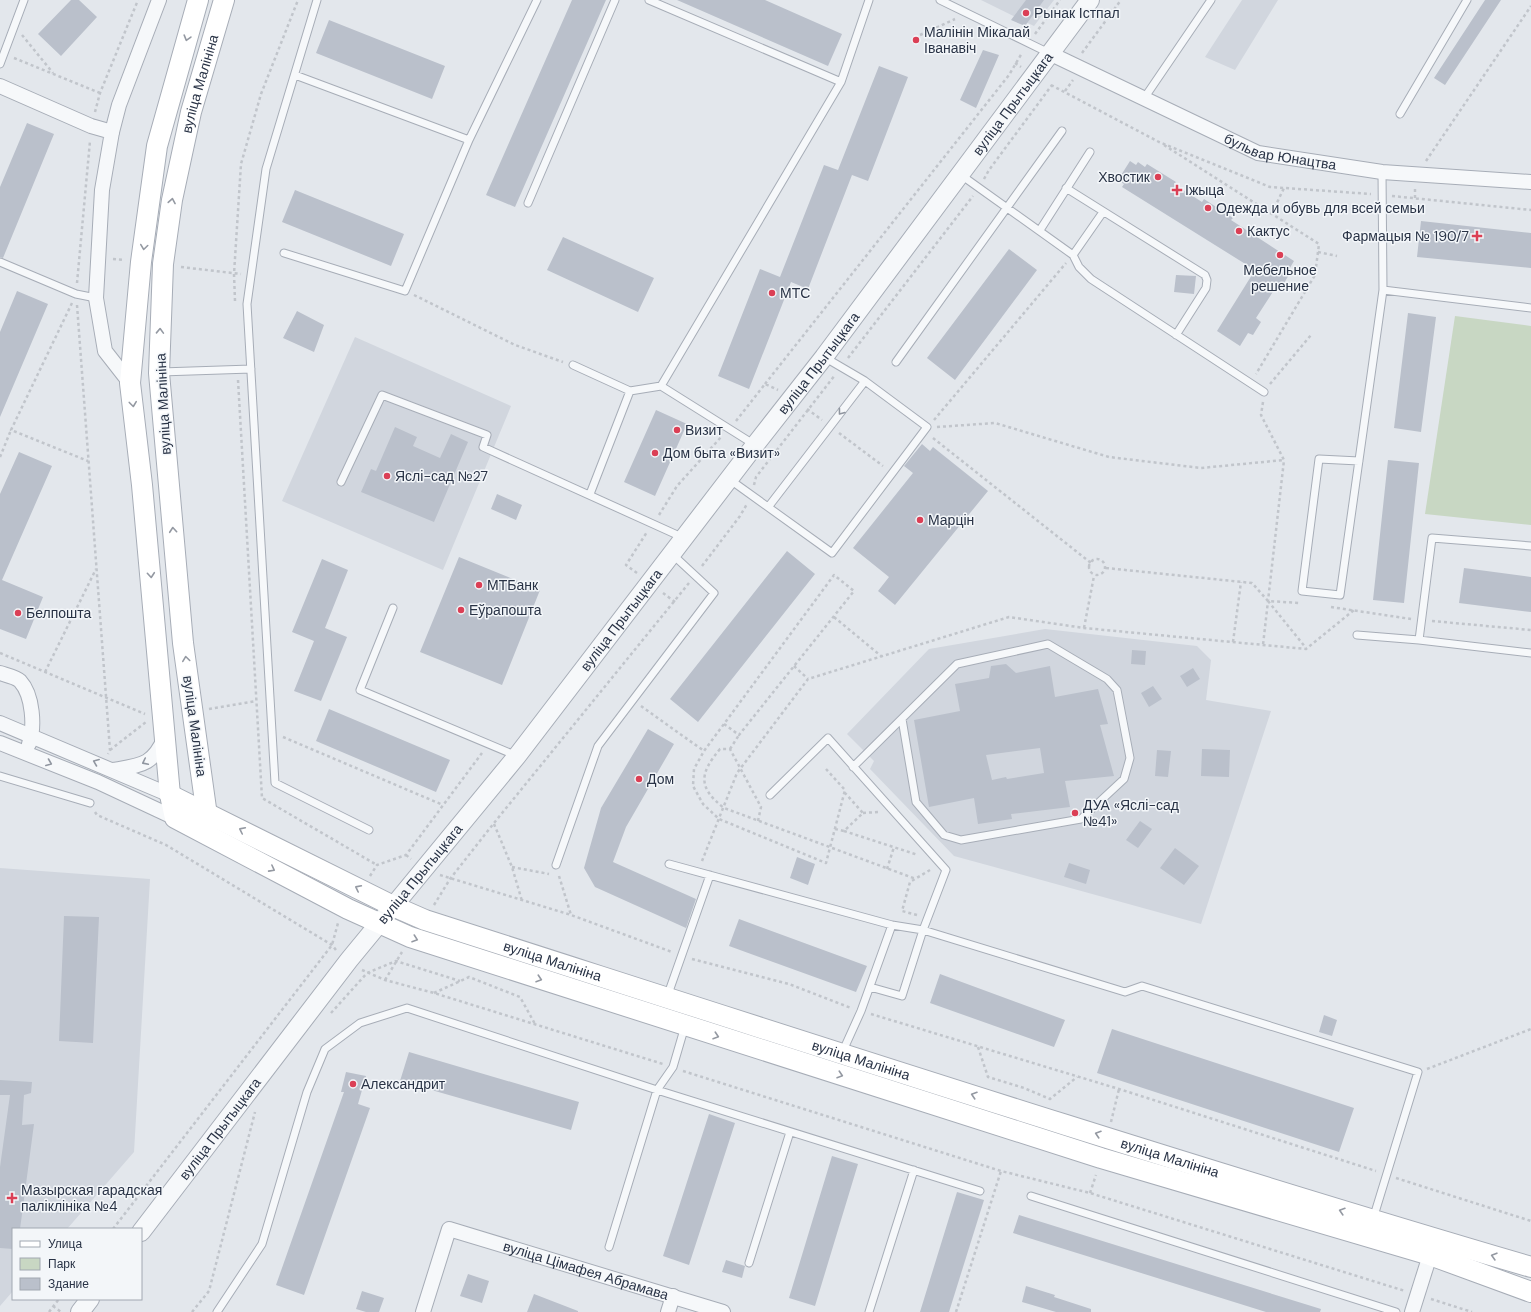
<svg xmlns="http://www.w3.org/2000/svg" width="1531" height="1312" font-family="'DM Sans',sans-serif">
<rect width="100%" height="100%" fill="#e3e7ec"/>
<path fill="#d1d6de" d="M981,0h73l-20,26z
M1242,0h36l-43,70 -30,-13z
M355,337l156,69 -68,164 -161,-69z
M1045,629l152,17 14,14 -5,40 65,11 -70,213 -247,-68 -84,-87 4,-8 -27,-27 82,-85z
M0,868l150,11 -16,273 -67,77h-54v62l-13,15z"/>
<path fill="#c8d7c3" d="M1455,316l76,10v199l-106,-11z"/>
<path fill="#bac0cb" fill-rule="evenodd" d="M71,0h8l18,17 -36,39 -23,-22z
M572,0h34l-91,207 -29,-12z
M677,0h88l77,34 -14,32z
M1026,0h18l-19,26 -14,-6z
M1485,0h16l-56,85 -11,-7z
M329,20l116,46 -13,33 -116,-46z
M983,50l16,5 -23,53 -16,-8z
M879,66l29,11 -40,104 -16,-6 -44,114 -17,-7 -42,107 -31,-13 42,-107 20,8 44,-112 14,5z
M27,123l27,11 -51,124 -3,-1v-70z
M1130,161l6,4 2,-3 7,5 2,-3 29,18 -2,2 28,18 2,-3 29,19 -2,2 63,41 -6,10 2,2 -10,17 -4,-3 -20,31 5,4 -8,13 -5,-2 -8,13 -23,-15 38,-61 -133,-83 2,-3 -6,-4z
M295,190l109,44 -13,32 -109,-44z
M1421,221l110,12v35l-114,-11z
M563,237l91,41 -16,34 -91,-42z
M1009,249l28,21 -82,110 -28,-22z
M1176,275l20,1 -2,18 -20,-2z
M17,291l31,13 -48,113v-85z
M297,311l27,14 -10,27 -31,-14z
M1408,313l28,4 -15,115 -27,-4z
M656,410l31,14 -32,72 -31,-14z
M395,427l22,10 -4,9 27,12 11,-24 17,8 -34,80 -73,-30 10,-23 5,2z
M922,444l8,7 3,-4 55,44 -93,114 -17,-14 11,-14 -36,-29 60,-75 -9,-7z
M19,452l33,14 -50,114 41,17 -17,42 -26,-10v-135z
M1388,460l31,3 -15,140 -31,-3z
M497,494l25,11 -6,15 -25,-11z
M787,551l28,23 -117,148 -28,-23z
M459,557l81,33 -38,95 -82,-33z
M322,559l26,11 -23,58 22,9 -26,64 -27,-10 20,-50 -22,-9z
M1464,568l67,9v35l-72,-9z
M1132,650l14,1 -1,14 -14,-1z
M1006,664l10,9 34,-7 5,31 43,-8 10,35 -8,1 14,51 -49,5 5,26 -59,7 1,5 -34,5 -4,-26 -45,9 -15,-87 46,-9 -5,-27 34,-6 2,-12zM1040,748l4,25 -37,6 -1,-2 -14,3 -6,-25z
M1193,668l7,11 -13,8 -7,-11z
M1153,686l9,13 -13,8 -8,-14z
M329,709l121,51 -14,32 -120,-51z
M648,729l26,15 -48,83 -13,35 83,37 -10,29 -91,-41 -11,-19 17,-60z
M1202,749l28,1 -1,27 -28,-1z
M1157,750l14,1 -3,26 -13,-1z
M1140,821l12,8 -14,19 -12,-8z
M1175,848l24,18 -15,19 -24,-17z
M797,857l18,7 -7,21 -18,-7z
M1069,863l21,7 -4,14 -22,-7z
M64,916l35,1 -6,126 -34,-2z
M739,919l128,47 -11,26 -127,-46z
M940,974l125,46 -11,27 -124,-44z
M1324,1015l13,5 -5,16 -13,-4z
M1112,1029l242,79 -15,44 -242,-79z
M409,1052l170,50 -8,28 -171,-49z
M346,1072l20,4 -8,28 12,4 -66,187 -28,-10 68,-193h-3z
M0,1080l32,2 -1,11 -7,2 -2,30 12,-1 -14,105h-7v20l-13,-1v-81l10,-72h-10z
M709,1114l26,9 -46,142 -26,-9z
M832,1156l26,8 -43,142 -26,-8z
M957,1192l27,8 -35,112h-29z
M1019,1215l302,94 -1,3h-54l-253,-79z
M726,1260l19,6 -3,12 -20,-6z
M468,1274l21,7 -7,22 -22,-7z
M1026,1286l29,9 -1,2 37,12v3h-35l-34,-10z
M362,1291l22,7 -5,14h-13l-10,-3z
M534,1294l44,17v1h-51z"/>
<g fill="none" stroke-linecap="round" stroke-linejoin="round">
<defs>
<path id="service" d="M317,0l-51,169 -19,135 28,479 94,47
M649,0l192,82
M940,0l109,53
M0,64l24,-64
M295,75l174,65
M1145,97l66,-97
M1400,114l67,-114
M961,175l112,80 6,12 12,12 173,113
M1066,188l139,87 2,5 -1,8 -30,47
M528,203l87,-203
M1040,230l50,-78
M284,253l121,38 64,-151 68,-140
M1073,255l30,-43
M0,262l76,32 20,4
M1383,290l148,18
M896,362l166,-231
M573,365l57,26 31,-5 94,59
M161,372l90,-3
M661,386l180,-304 28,-82
M1359,461l-40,-2 -17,132 38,4 43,-305 -1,-118
M729,479l103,74 95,-126 -62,-46 -41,-24
M341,482l41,-87 105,40 -4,12 201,91
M590,494l40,-103
M769,506l96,-125
M393,608l-33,82 157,66
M1357,635l62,5 13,-102 99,8
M1419,640l112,13
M853,767l104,-103 91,-20 59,35 10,11 13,68 -6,21 -43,40 -120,21 -17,-5 -28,-33 -14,-83
M0,776l90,27
M770,795l58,-57 118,132 -23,60 -21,66 -32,-9
M669,864l223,61 31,5 202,62 17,-6 276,86 -45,147
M556,865l42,-119 116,-153 -42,-39
M667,997l43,-122
M842,1053l19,-42 31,-86
M1031,1196l365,116
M609,1247l48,-157 16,-23 12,-41
M749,1263l41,-131
M217,1312l45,-68 45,-152 18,-43 35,-26 47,-15 250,82 323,101
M869,1312l45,-142"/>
<g id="minor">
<path id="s1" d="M1049,53l209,100 124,19 149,10"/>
<path d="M0,86l91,40 21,6 -10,58 -6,108 9,53 25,32"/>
<path d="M112,132l7,-27 40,-105"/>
<path d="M0,673c6,2 16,4 20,8 13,14 15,46 9,63"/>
<path d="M0,723l170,72"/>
<path d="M0,743l98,39 77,36"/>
<path d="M113,770c29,-5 40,-5 52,-33"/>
<path id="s2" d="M423,1312l26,-83 274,83"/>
<path d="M668,1312l5,-16"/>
<path d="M1412,1312l18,-57"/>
</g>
<g id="tertiary">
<path id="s3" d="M141,1232l208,-272 168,-204 238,-311 69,-88 266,-357"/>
<path d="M80,1312l10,-13"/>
</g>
<g id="secondary">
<path d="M198,0l-41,146 -16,116 -11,121 12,102 28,310 5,23 173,91 62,28 691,221 329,97 101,37"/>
<path id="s4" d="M170,795l223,111 32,14c368,118 735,238 1106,347"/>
<path id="s5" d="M208,823l-25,-180 -24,-270 4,-109 9,-64 19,-88 33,-112"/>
</g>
</defs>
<use href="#service" stroke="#a7adb7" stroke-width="9"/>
<use href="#minor" stroke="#a7adb7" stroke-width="16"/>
<use href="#tertiary" stroke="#a7adb7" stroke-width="20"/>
<use href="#secondary" stroke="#a7adb7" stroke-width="22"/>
<path stroke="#c1c5cb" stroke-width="2.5" stroke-dasharray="3 3" stroke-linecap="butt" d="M1035,34l25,-34
M22,35l31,38
M920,35l35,-16
M1082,53l39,-53
M14,58l86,35
M1015,63l6,4
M1051,85l108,57 111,45 101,7
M1065,91l8,-11
M95,112l5,-19 38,-93
M1164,145l155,99 -4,31 -59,99
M1426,161l105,-155
M984,179l5,-9 63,-85
M1392,196l139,14
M1415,198v-9
M1272,213l12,-25
M1318,252l19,4
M113,259l11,1
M181,267l60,7
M77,283l13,-142
M414,295l101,50 48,17
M235,301l-1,-27 7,-110 20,-70 37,-94
M72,303l-61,127 77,31
M77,305l33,445 -2,4
M848,358l125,-162
M238,380l24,418 115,67
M765,384l244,-309 13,-22
M1270,384l41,-49
M1263,402l-2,13 23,45 -21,185
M807,409l15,11
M934,420l132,-157
M736,421l29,-37 13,6
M937,427l58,-4 114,34 92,11 83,-8
M839,433l44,33
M933,438l158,125
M0,457l11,-27
M754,485l2,-8 79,-102
M659,515l18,-29 45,-50
M1089 567a8 8 0 1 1 16 0a8 8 0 1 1-16 0Z
M702,566l38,-50 7,-12
M1106,568l146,15 16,18 32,2
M637,573l-11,-8 21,-33
M663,593l12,9
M1268,601l38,47
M1331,607l80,12
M834,617l47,39
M1432,621l99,9
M1084,628l10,-52
M1233,642l8,-60
M0,653l145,61
M794,666l14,13
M45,672l51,-103
M641,706l63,45
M209,709l47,-8
M724,724l15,11 115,-144 -20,-16 -130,176 -10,18 -1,17 10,18 16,15 107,44 19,-73 -19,-21
M283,737l160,68
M730,749l9,-14
M110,750l36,-28
M95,812l2,3 69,30 166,100 4,5
M863,813l15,-1
M758,821l3,-14 -31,-58h-10c-20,24 -23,38 4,59l192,71
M494,824l18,43 10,34
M835,829l9,2 19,-18 -18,-20
M844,831l74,24
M406,855l5,4
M702,861l35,-88 71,-94 201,-62 75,11 222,21 48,-39
M512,867l37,7
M887,869l7,-22
M440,875l131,40 101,37
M370,876l7,-11 29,-10 76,-102
M559,876l12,39
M434,905l16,-26 44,-56 195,-240
M917,915l-15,-4 8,-29 20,-12
M692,959l97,25 62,24
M362,970l23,10 49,13 229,71
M385,980l17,-28
M434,993l35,-16 51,20 15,27
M331,1013l36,-40 29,-12 64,20
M871,1014l248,75 257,82
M978,1047l10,30 36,11 26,11 27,-22
M1427,1069l104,-40
M683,1071l318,100 89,22 315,98
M1111,1122l8,-33
M1396,1178l135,43
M1090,1193l6,-18
M113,1229l219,-284 6,-22
M1431,1299l41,13
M53,1306l8,6
M49,1312l10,-13
M192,1312l17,-21 46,-179
M956,1312l45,-141"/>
<use href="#service" stroke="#f6f8fa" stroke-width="7"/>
<use href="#minor" stroke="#f6f8fa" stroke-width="14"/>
<use href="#tertiary" stroke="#f6f8fa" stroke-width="18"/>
<use href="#secondary" stroke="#fff" stroke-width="20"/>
</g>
<defs><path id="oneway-chevron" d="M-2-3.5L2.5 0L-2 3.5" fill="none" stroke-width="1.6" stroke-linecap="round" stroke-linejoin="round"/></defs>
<g stroke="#9499a2">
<use href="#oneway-chevron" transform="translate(187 38) rotate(106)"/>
<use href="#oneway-chevron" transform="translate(172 201) rotate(-80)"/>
<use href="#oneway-chevron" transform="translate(144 247) rotate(98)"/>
<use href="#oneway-chevron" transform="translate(160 331) rotate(-88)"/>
<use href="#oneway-chevron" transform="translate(133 404) rotate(83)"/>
<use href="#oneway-chevron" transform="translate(173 530) rotate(-95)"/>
<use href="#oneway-chevron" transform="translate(151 575) rotate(85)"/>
<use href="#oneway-chevron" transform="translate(186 659) rotate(-98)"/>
<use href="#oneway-chevron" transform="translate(242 830) rotate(-154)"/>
<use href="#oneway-chevron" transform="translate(272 869) rotate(28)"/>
<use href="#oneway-chevron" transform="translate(358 888) rotate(-153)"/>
<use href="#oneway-chevron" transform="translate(415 939) rotate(19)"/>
<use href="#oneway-chevron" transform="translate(539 979) rotate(18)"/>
<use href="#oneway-chevron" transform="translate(716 1036) rotate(18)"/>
<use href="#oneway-chevron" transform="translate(840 1075) rotate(18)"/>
<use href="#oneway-chevron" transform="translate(974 1095) rotate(-162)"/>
<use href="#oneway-chevron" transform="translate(1098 1134) rotate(-162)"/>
<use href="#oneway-chevron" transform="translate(1342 1211) rotate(-163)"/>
<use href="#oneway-chevron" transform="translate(1494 1256) rotate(-164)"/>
</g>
<g stroke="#9096a0">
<use href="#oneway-chevron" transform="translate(841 412) rotate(127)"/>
<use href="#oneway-chevron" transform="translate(96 762) rotate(-158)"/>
<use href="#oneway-chevron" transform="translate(145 762) rotate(154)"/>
<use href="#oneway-chevron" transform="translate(49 763) rotate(22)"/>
</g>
<g fill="#db3f55" stroke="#f3f6f9" stroke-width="1.5">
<circle cx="1026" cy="13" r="4"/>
<circle cx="916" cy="40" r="4"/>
<circle cx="1158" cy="177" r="4"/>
<path d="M1175 184h4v4h4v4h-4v4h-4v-4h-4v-4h4z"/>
<circle cx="1208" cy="208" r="4"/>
<circle cx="1239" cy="231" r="4"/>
<path d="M1475 230h4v4h4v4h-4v4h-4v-4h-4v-4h4z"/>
<circle cx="1280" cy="255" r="4"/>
<circle cx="772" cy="293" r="4"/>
<circle cx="677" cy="430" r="4"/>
<circle cx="655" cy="453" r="4"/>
<circle cx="387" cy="476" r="4"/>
<circle cx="920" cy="520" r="4"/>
<circle cx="479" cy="585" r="4"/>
<circle cx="461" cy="610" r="4"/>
<circle cx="18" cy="613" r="4"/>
<circle cx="639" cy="779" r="4"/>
<circle cx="1075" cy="813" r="4"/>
<circle cx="353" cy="1084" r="4"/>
<path d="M10 1192h4v4h4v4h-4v4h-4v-4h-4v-4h4z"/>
</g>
<g text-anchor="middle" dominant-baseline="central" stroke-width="3" stroke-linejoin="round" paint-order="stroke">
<g font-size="14" fill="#293346" stroke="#f3f6f9" text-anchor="start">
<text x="1034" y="13">Рынак Істпал</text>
<text x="924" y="32">Малінін Мікалай<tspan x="924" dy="16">Іванавіч</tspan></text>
<text x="1150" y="177" text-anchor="end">Хвостик</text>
<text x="1185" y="190">Іжыца</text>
<text x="1216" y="208">Одежда и обувь для всей семьи</text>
<text x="1247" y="231">Кактус</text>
<text x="1469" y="236" text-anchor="end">Фармацыя № 190/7</text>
<text x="1280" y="270" text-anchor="middle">Мебельное<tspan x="1280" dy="16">решение</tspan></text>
<text x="780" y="293">МТС</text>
<text x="685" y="430">Визит</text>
<text x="663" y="453">Дом быта «Визит»</text>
<text x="395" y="476">Яслі-сад №27</text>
<text x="928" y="520">Марцін</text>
<text x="487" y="585">МТБанк</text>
<text x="469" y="610">Еўрапошта</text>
<text x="26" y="613">Белпошта</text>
<text x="647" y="779">Дом</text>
<text x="1083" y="805">ДУА «Яслі-сад<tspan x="1083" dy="16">№41»</tspan></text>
<text x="361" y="1084">Александрит</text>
<text x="21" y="1190">Мазырская гарадская<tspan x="21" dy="16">паліклініка №4</tspan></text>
</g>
<g font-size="14" fill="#293346" stroke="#f3f6f9">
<text stroke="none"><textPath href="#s5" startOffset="746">вуліца Малініна</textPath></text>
<text stroke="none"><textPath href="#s3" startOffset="1426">вуліца Прытыцкага</textPath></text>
<text stroke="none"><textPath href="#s1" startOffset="253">бульвар Юнацтва</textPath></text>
<text stroke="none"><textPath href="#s3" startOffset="1102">вуліца Прытыцкага</textPath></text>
<text transform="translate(163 404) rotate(-93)">вуліца Малініна</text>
<text stroke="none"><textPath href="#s3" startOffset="778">вуліца Прытыцкага</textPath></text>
<text transform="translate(195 726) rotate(82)">вуліца Малініна</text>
<text stroke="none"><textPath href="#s3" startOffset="454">вуліца Прытыцкага</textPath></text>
<text stroke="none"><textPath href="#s4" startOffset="418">вуліца Малініна</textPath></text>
<text stroke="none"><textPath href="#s4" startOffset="742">вуліца Малініна</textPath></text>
<text stroke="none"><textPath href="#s3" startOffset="130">вуліца Прытыцкага</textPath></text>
<text stroke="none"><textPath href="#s4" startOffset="1066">вуліца Малініна</textPath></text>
<text stroke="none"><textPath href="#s2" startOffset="230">вуліца Цімафея Абрамава</textPath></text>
</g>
</g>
<rect x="12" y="1228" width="130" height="72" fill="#f3f6f9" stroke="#a2a8b1"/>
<rect x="20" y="1241" width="20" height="6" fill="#ffffff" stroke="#a2a8b1"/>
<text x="48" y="1248" font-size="12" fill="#293346">Улица</text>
<rect x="20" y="1258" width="20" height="12" fill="#c8d7c3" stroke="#a2a8b1"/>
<text x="48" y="1268" font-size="12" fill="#293346">Парк</text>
<rect x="20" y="1278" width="20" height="12" fill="#bac0cb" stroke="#a2a8b1"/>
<text x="48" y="1288" font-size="12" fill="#293346">Здание</text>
</svg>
